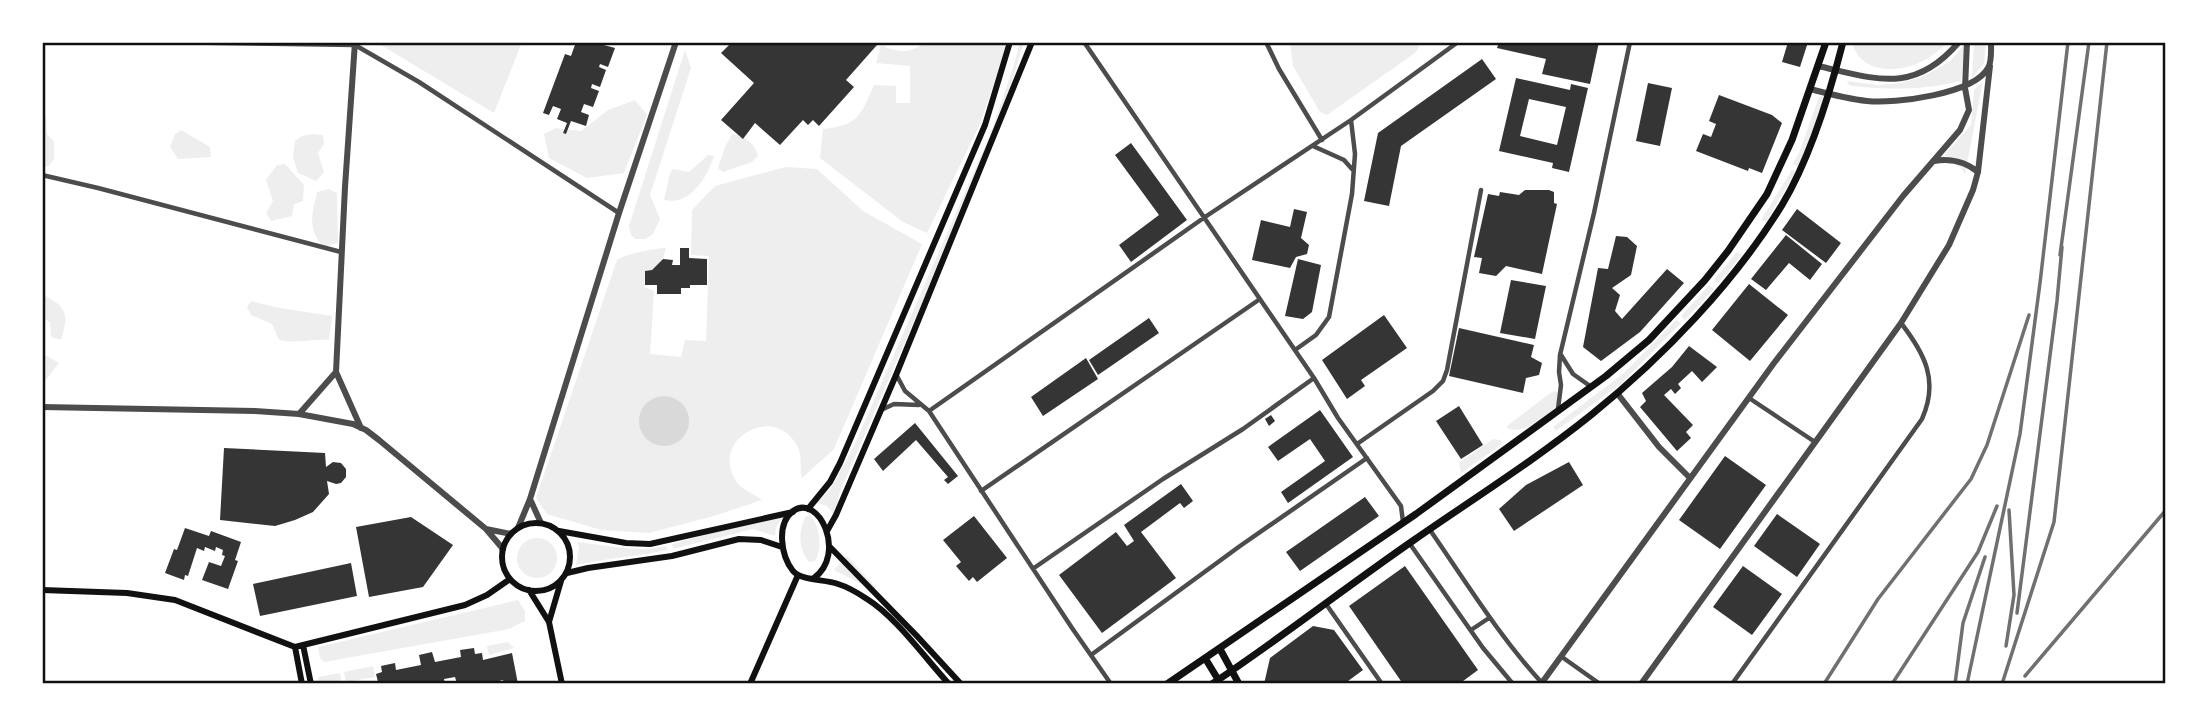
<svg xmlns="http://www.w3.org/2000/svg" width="2208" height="726" font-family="'Golos Text',sans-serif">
<rect width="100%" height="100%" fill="#fff"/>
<path fill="#eee" d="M376,42h146l-28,71z
M926,42h82l-28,82 -53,109 -24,-11 -83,-64 3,-29c36,-4 37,-13 51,-44l22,1v17h14v-37l-34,-3 5,-18c17,8 29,9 45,-3z
M1020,42h4l-25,83 -159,367 -6,23 -7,-9 -10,-3 14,-15 23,-42 136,-311 23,-67z
M1290,42h127l2,5 -4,6 -88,62 -7,-3 -27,-46z
M1852,42h97c-10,9 -20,17 -33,22 -24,10 -57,7 -64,-22z
M1974,42h12l-2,22 -12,14z
M1965,44l-4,37c-36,9 -72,9 -109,5l-4,-2 -1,-3 30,4 24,-2 21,-6 27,-15z
M685,50l6,18 -41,127 10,24 -7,15 -8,5h-10l-4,-4 -2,-9z
M1983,81l-18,93 -9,-12 -12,-7 27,-30 3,-35z
M1823,96l1,3 -25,67 -7,-1 7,-12 20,-56z
M635,100l12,15 -23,58 -37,5 -38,-20 -5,-24 12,-6 25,3 27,-21z
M42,101l4,16 1,17 7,7v18l-6,8 -6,-2z
M181,130l29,17 1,10 -33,2 -8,-12 5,-13z
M313,134l10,1 1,9 -6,9 6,19 -8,9 -18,-8 -5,-16 2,-16 7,-5z
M732,134c11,1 24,10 26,22l-6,6 -29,10 -5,-4 7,-21z
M708,155l6,1c-7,22 -24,50 -50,44l6,-27 3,-4 16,3z
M285,164l19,21 -1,16 -9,3 -2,12 -21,5 -5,-8 7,-12 -7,-21 11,-15z
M785,167l32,2 46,42 59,33 -88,205 -32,29c-3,-11 1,-22 -5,-32 -23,-44 -88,-6 -61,35 6,10 18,12 26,19l-48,16 -65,17 -48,-3 -54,-16 -11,-16 81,-238c8,-6 39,-12 49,-12 -3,12 -8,21 -21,24l-1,15 10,4 -4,63 31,3 4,-17 21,1 3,-85 -18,-1 1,-45 23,-24z
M1792,170l4,1 -30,51 -5,-2z
M329,189l8,4 1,50 -15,4c-16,-21 -11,-31 -6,-55z
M1737,252l5,3 -24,29 -4,-4z
M1709,285l5,4 -29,31 -4,-4z
M42,294c25,13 27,19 19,46l-10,-3 -1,-15 -8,-4z
M251,301l23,6 58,9 -3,24c-17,-1 -33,4 -50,0l-7,-16 -21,-9 -4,-8z
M1676,320l5,3 -59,60 -66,48 -3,-4 71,-54z
M45,355l14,8 -17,22v-29z
M1555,391c19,12 -19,33 -30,37 -6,2 -11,2 -17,1l-1,-3 42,-32z
M1493,439l7,1 2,2 -1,3 -40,28 -2,-10z
M810,515c10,12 13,32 5,46l-6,1c-11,-13 -11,-32 -3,-46z
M765,518h17l-6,10 -1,8 -22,-7 -80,20 -1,-5z
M517 558a20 20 0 1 1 40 0a20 20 0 1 1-40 0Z
M577,542c30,3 59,11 89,4l1,4c-30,7 -61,8 -91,15l3,-17z
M847,556l29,31 -3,3 -39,-20z
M518,600l7,11v10l-16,8 -185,33 -4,-4 -2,-11z
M508,642l6,6 -25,7 -2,-9z
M373,666l2,11 -29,5 -2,-10z
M340,673l2,11h-23l-1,-7z"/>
<path fill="#d9d9d9" d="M639 421a25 25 0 1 1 50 0a25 25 0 1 1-50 0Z"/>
<path fill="#353535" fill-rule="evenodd" d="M576,42h29l-1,3 11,3 -7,19 -8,-3 -1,3 7,3 -6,17 -8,-3 -1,4 8,3 -6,16 -9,-3 -3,8 8,3 -3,11 -15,-5 -5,13 -3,-1 4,-10 -10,-4 4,-10 -8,-3 -4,9 -6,-2 22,-59 6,2z
M732,42h142l3,3 -31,35 8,7 -35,39 -6,-6 -5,5 -5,-5 -23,25 -25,-22 -12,16 -22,-19 33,-37 -33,-30z
M1499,42h100l-9,42 -48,-10 4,-15 -49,-11z
M1788,42h20l-8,25 -18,-5z
M1482,59l14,20 -95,67 -12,60 -25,-5 14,-68z
M1516,78l54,12 1,-6 17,4 -19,84 -17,-4 1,-5 -54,-12zM1529,99l37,8 -9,38 -37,-9z
M1648,83l24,5 -12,58 -24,-5z
M1719,95l53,20 10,8 -20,50 -13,-5 -1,3 -52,-20 7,-17 8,3 5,-13 -7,-3z
M1131,143l56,77 -56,42 -12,-17 40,-30 -44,-60z
M1525,190h24l5,2v11l3,1 -15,70 -36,-8 -10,10 -17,-3 3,-15 -8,-1 14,-63 11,2 1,-4 19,3z
M1294,209l13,3 -6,26 8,7 -2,9 -11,3 -6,11 -38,-8 9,-40 29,7z
M1797,209l44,34 -15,20 -44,-33z
M1786,235l36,29 -12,16 -21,-17 -23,27 -15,-11z
M1616,236l11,1 10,9 -6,29 -19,13 8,7 -5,16 7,8 45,-50 17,14 -44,49 -39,29 -18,-14 15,-79 10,1z
M680,248h9v10l18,1v26h-17v3h-9v6h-24v-9h-12v-14l7,-1 11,-11 10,1 -1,5h8z
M1298,259l23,6 -9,47 -9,7 -18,-3z
M1511,280l35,6 -11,53 -35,-6z
M1749,284l39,31 -38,46 -38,-31z
M1384,315l23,33 -46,32 4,6 -18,13 -25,-39z
M1149,318l10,15 -61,42 -9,-15z
M1459,328l75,17 -3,12 11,6 -3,12 -13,3 -3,15 -74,-17z
M1689,346l28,21 -15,15 -10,-11 -14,13 3,4 -6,6 -4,-5 -7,6 29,30 -7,7 5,6 -14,13 -37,-44 6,-6 -4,-8 30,-26z
M1086,358l12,21 -55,37 -12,-19z
M1459,406l24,39 -22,14 -25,-38z
M1320,410l33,47 -65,46 -7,-11 44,-31 -15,-22 -32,22 -10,-14z
M1271,415l4,6 -6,5 -4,-7z
M915,423l43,53 -10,8 -4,-4 4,-3 -32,-37 -33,31 -9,-12z
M224,448l101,5 1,14 7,-5 8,1 5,6v8l-5,6 -5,1 -9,-3 2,13 -16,18 -18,8 -20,6 -55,-6z
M1725,456l41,29 -46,64 -41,-29z
M1569,462l14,23 -69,46 -15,-22 27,-24z
M1181,484l12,17 -9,7 -4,-5 -39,29 35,46 -74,55 -43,-58 57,-43 11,14 7,-5 -10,-16z
M1365,497l14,19 -79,55 -14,-19z
M1777,514l43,30 -23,33 -43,-31z
M974,516l33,42 -30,24 -4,-5 -4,4 -13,-15 5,-4 -18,-22z
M411,517l42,28 -30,42 -54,10 -13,-70z
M185,528l24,8 2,-5 30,11 -6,18 3,1 -10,28 -26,-9 7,-18 12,4 4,-10 -3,-1 1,-5 -7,-3 -1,4 -10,-4 -1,4 -7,-3 -9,28 -3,-1 -1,5 -19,-7 9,-24 3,1z
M351,563l6,33 -97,20 -7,-32z
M1405,566l73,104 -19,14h-56l-54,-78z
M1743,566l39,28 -30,41 -39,-28z
M1313,626l21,4 29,40 -19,14h-80l6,-26z
M474,648l1,6 7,-1 1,7 29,-7 6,31h-14l-1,-4 -15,4h-31l-2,-7 -11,2 1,5h-73l6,-2 -2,-8 6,-2 -1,-6 14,-3 1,7 25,-5 -2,-10 13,-3 3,10 26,-5 -1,-7z"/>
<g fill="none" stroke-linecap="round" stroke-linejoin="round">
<path stroke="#4c4c4c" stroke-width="4.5" d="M158,42l197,3 64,37 200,131
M1084,42l230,336 24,40 63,88 2,16
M1266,42l13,27 43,71
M1313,146l31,14 8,9
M42,175l56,13 243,64
M1295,350l21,-15 13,-18 23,-123 3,-40 -4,-34
M1561,355l12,19 17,12
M897,376l8,15 24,20 143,217 39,56
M1749,398l66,44
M1558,409l3,-24 -2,-13 1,-17 34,-142 36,-171
M881,410l13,-6 25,1
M929,411l276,-194 146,-97 107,-78
M1357,444l76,-53 10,-10 4,-11 34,-180
M981,491l279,-192
M1430,530c36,52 69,106 112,153
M1410,544l73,104 30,36
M1034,568l129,-89 80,-50 71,-51
M1326,604l56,80
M1471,630l18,-12
M1091,655l149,-109 127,-88
M1562,657l38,27
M1732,684l190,-265c17,-38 3,-65 -21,-96"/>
<path stroke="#4c4c4c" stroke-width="6" d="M355,42l-10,145 -9,185 25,56
M1818,66c58,13 96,29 141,-24
M1810,89c19,5 38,10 57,12 28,3 107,-7 121,-33 4,-6 3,-18 3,-26
M1934,161c16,-3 32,1 44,11
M1617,393l42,54 31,31
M42,407l213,4 44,3 54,10 13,6 13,10 107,89 17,20
M299,414l37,-42
M530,499l11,24
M518,528l12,-29 89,-286 57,-171
M486,529l25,5
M1541,684l233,-321 129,-167 57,-66 9,-20 -4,-22 2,-46
M1641,684l260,-361 48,-78 24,-55 5,-18 12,-106"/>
<path stroke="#111" stroke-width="6" d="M808,509l22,-27 10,-19 145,-338 25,-83
M502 557a34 34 0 1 1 68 0a34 34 0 1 1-68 0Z
M559,531l67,12 24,1 143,-32
M827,531l9,-16 60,-140 136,-333
M830,547l86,88 45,49
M567,573l21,-5 84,-12 67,-17 22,1 21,7
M814,578c33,-24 5,-85 -21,-67 -17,13 -12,45 0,60 9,10 31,8 45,13 10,3 20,9 29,15 29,18 58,59 82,85
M42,590l85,3 48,7 120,47 170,-42 22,-10 23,-16
M529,590l20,32 13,62
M549,622l12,-41
M303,645l8,39
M295,647l7,37
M750,684l48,-109"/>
<path stroke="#111" stroke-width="7" d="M1220,649l19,35
M1205,658l14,23
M1167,684l249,-170 190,-138 43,-36 56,-60 23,-29 39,-57 25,-54 34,-98
M1212,684c69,-46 134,-97 202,-144 59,-41 121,-80 177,-125 72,-58 143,-132 191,-210 27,-45 48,-112 61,-163"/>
<path stroke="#707070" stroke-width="3.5" d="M2060,255l29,-213
M2017,613l40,-312 5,-54
M2006,646l8,-51 -5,-85
M2025,676l141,-166
M1824,684l54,-85 93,-120 16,-34 42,-130
M1892,684l86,-132 19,-46
M1955,684l8,-61 22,-66
M1967,684l53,-250 20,-151 28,-241
M2002,684l52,-162 53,-480"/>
</g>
<rect width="2208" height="726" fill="none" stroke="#ffffff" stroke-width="88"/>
<rect x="44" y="44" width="2120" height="638" fill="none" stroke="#111" stroke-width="2.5"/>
</svg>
